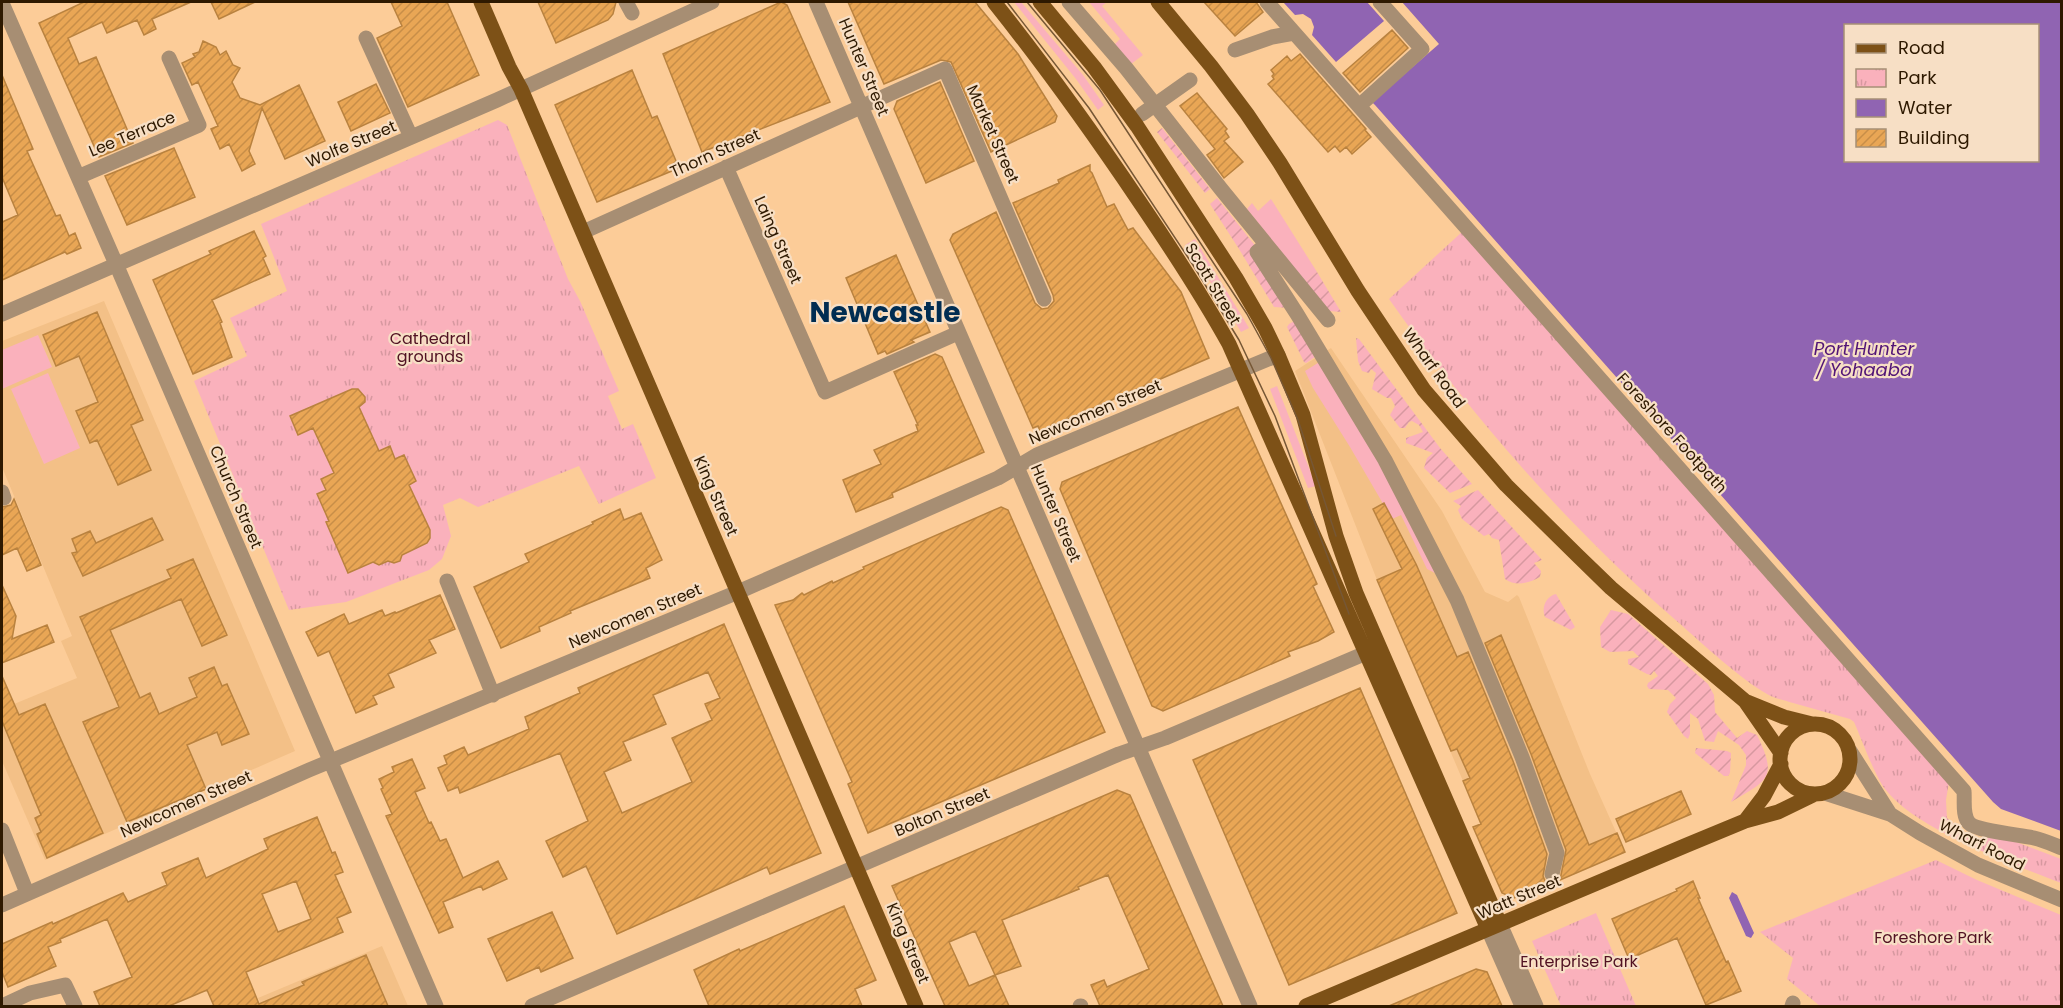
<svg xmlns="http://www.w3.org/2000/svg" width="2063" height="1008" font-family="Poppins,sans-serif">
<defs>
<pattern id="park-tufts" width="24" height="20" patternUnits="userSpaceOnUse" patternTransform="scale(1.5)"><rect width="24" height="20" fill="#fab1bc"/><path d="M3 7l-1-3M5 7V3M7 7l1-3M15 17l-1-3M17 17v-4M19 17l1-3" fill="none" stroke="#d798a0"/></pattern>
<pattern id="garden-furrows" width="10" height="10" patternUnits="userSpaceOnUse" patternTransform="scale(1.5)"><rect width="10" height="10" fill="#fab1bc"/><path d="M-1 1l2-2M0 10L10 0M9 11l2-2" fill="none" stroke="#d798a0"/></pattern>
<pattern id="building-hatch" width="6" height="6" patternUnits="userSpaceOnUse" patternTransform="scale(1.5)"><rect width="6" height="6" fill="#e9a655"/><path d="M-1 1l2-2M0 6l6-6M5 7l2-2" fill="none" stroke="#c88e48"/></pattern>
</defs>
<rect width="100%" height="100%" fill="#fccc98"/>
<path fill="#f3c087" d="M104,301l191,450 -250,109 -43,-99v-52l75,-31 -16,-37 11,-5 -70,-169v-126z
M1331,348l111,163 43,81 23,10 9,-7 2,2 71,177 35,78 -111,46 -12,-5 -29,-66 8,-4 -104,-243 -82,-209z
M382,946l26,60h-146l-4,-8z"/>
<path fill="#fab1bc" d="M1014,2h7l62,73 21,30 -6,5 -22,-31z
M1089,2h18l-5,4 41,49 -12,9 -17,-19 6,-6z
M1271,199l46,73 -12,10 -58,-73 5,-6 6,8z
M1195,239l54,89 -8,4 -27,-45 -29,-42z
M38,335l14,32 -50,22v-39z
M1321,361l44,72 74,142 -12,-6 -26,-54 -9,4 -42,-72 -37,-59 -8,-17z
M48,373l32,75 -36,16 -33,-75z
M1277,386l39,100 -8,2 -38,-99z"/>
<path fill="url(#park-tufts)" d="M498,120l9,5 61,154 12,22 39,90 -11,5 14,33 11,-5 23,54 -57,26 -20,-38 -101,41 -18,-9 -17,7 8,31 -9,23 -13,11 -83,32 -57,8 -95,-229 53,-25 -17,-38 57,-27 -26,-67z
M1463,231l486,551 -3,18 1,18 29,24 15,-6 17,3 53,20v24c-48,-19 -145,-53 -176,-94 -11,-15 -23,-49 -31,-67l-4,-3c-19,-5 -38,-11 -57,-16 -8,-3 -18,-4 -26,-9 -28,-16 -63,-49 -88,-71 -110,-95 -206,-205 -290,-324z
M1936,860l41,20 84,35v91h-241l-33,-27 6,-21 -33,-26z
M1596,913l40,93h-75l-29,-65z"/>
<path fill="url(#garden-furrows)" d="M1162,128l48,61 -5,4 -48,-61z
M1217,198l40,50 33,60 -16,-1 -35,-58 -29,-45z
M1317,272l24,40 -12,-1 -24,-29z
M1296,320l22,35 -12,8 -2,-1 -17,-35 2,-3z
M1356,338l3,1 81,109 32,36 -22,9 -26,-25 3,-10 6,-5 -27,-10v-5l17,-6 -4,-7 -7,-4 -3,1 -4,6h-5l-10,-13 5,-9 -4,-8h-4l-15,-9 4,-16 -5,-4 -2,4 -7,-2 -4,-10z
M1478,490l64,70 -8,3 7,8 -1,6c-11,6 -24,10 -35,2l-6,-39 -7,-2 -3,-4 -5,2 -22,-17 -4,-9 3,-4 -8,-5z
M1556,594l19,33 -4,3 -26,-13c-4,-9 1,-21 11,-23z
M1611,610l17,4 80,70 6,11 1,17 22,26 10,-7 10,4c21,43 11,45 -26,67l15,-37v-10l-7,-10 -21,-14 -4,11 -9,-1 -7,-22 -8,-6v21l-2,5 -4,-3 -17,-24 3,-8 6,-6 -8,-8 -19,-1 -2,-3 1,-3 10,-7 -4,-5 -3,4 -4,-1 -19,-10v-5l11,-2 -6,-6 -23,1 -9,-5 -1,-20z
M1696,748l31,3 4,2 -1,20 -2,3h-4l-29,-23z"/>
<path fill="#9064b2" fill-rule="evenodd" d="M1280,2h781v829l-60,-22 -8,-7 -618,-697 -32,-31zM1846,26h192v134h-192z
M1732,892l5,3 17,38 -3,5 -5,-2 -17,-38z"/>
<path fill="#fccc98" d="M1277,2h6l12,13 8,-1 8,5 3,8 -2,8 24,27 48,-41 -17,-19h35l37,42 -69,60 -30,-28z"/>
<path fill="url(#building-hatch)" stroke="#b9823f" stroke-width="1.5" fill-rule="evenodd" d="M84,2h107l-39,17 4,10 -12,6 -7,-15 -30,13 -5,-11 -34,16 11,26 17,-7 37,86 -34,14 -60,-134z
M211,2h44l-36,17z
M391,2h56l32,73 -71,32 -31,-69 25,-12z
M538,2h78l-3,12 -5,6 -52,23z
M781,2l6,3 43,97 -128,50 -39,-98z
M848,2h127l43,52 39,62 -2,6 -64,30 -40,-90 -10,-2 -57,24z
M1204,2h52l7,10 -28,24z
M1392,30l16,18 -48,44 -17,-19z
M203,41l13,6 4,8 6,-4 7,14 7,3 -8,14 8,16 20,7 39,-20 26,56 -40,18 -23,-51 -13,43 6,13 -13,7 -13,-27 -9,5 -9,-20 7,-3 -20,-44 -6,3 -10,-22 13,-6 -2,-3 6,-2z
M1300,54l66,75 -1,1 6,7 -19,17 -6,-7 -6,5 -5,-6 -7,6 -60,-68 6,-5 -2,-3 2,-2 -3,-4 16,-14 4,5z
M632,70l20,48 5,-2 22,52 -82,34 -42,-97z
M2,75l31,74 -6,2 29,65 4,-1 9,21 6,-3 6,15 -14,6 -2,-2 -63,28v-58l16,-7 -16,-38z
M940,82l34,79 -48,22 -32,-74 3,-8z
M376,84l14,29 -39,18 -13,-29z
M1197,93l30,36 -2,2 4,6 -5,4 19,21 -19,16 -17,-23 8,-6 -35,-43z
M174,148l21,49 -68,28 -22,-49z
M1090,165v6l2,2 15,34 7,-3 14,26 5,-2 48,64 28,66 -169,73 -2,-5 -5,2 -83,-188 3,-6 43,-22 39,91 7,6 6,-1 6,-7 -1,-6 -40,-92 46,-20 -1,-3z
M254,231l12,25 -3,2 7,16 -58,26 10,22 -2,1 12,34 -39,17 -40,-94 58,-26 -2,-3z
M896,255l34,77 -19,8 3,2 -27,12 -2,-3 -7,3 -32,-76z
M97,312l46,108 -12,5 20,45 -33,15 -21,-45 -7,3 -14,-32 22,-9 -19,-46 -23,10 -13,-31z
M935,354l7,3 42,95 -92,41 1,4 -37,15 -13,-32 38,-16 -7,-14 44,-19 -2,-6h2l-24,-53z
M352,389h6l7,8v5l-6,5 20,44 11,-5 5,13 9,-4 12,26 -7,4 21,45v8l-3,5 -25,12 -2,6 -6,2 -6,-2 -9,4 -6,-3 -25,11 -22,-51 3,-1 -12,-27 9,-4 -5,-11 13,-6 -21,-45 -15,7 -8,-19z
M1238,407l79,177 -4,2 21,46 -16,9 -30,11 2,4 -127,55 -11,-5 -92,-217 2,-7z
M14,499l27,66 -14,6 -10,-23 -15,7v-48l9,-2z
M1384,503l32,61 41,93 11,-5 45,109 34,93 -4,22 2,5 5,3 -36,14 -12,-5 -29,-66 8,-3 -18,-43 7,-3 -13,-29 -6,2 -74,-171 25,-11 -29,-60z
M1001,507l7,3 97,222 -237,101 -20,-49 4,-2 -77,-177 18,-5 9,-7 2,2 28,-14 1,2 31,-14 -1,-2z
M620,509l4,11 17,-7 21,47 -16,8 4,10 -80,33 1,2 -32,14 1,4 -39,17 -27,-61 55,-25 -4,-8 68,-30 -1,-2z
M152,518l11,22 -80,36 -11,-23 5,-1 -5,-13 18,-8 6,12z
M193,559l34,76 -25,11 -21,-47 -71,31 30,68 10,-5 9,21 38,-17 -8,-19 25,-11 8,19 5,-2 22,50 -27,11 -5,-13 -30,13 19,44 -79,33 -44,-100 36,-15 -39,-90 91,-39 -4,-8z
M2,585l14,31 -4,23 35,-14 7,17 -52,21z
M440,595l15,34 -26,11 7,13 -48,21 6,13 -21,9 4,8 -21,9 -27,-62 -11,5 -12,-24 38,-18 5,10 33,-14 3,6 10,-4 1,1z
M724,624l97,229 -51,21 -3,-7 -150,67 -31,-68 -23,11 -17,-36 42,-20 -28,-68 -100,40 -2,-6 -10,4 -10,-23 9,-4 -3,-8 20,-9 4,8 61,-26 -4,-12 55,-24 -2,-5zM708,672l12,26 -15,6 7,16 -40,18 20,44 -70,31 -18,-41 27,-12 -8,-18 43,-18 -13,-29z
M1501,635l88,210 28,-12 8,19 -65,28 6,-30 -35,-96 -46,-111z
M2,676l17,39 26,-11 58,129 -56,25 -10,-24 4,-2 -6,-14 6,-3 -39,-94z
M1360,688l97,225 -168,72 -96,-225z
M412,759l13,29 -10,4 14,31 2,-1 9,19 6,-2 17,39 35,-17 9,18 -24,11 -2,-4 -38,16 10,25 -14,6 -53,-117 6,-2 -11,-25 2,-1 -4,-9 15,-7 -2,-5z
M1117,790l13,5 93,211h-123l-9,-21 13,-5 3,7 42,-18 -41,-94 -30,12 1,2 -77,31 19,46 -26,9 14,31h-64l-53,-120zM975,931l20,44 -26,11 -20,-44z
M1681,791l10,23 -65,28 -10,-23z
M317,817l15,36 3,-1 8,20 -8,3 16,37 -14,6 6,14 -97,40 13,32 45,-19 -2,-3 64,-27 22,51h-174l-7,-16 -38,16h-69l-6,-14 38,-15 -25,-58 -47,20 1,3 -13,5 8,19 -48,21 -6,-15v-28l50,-22 1,2 70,-31 5,9 39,-17 -5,-12 36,-15 8,20 62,-29 -4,-10zM296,881l15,38 -33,13 -16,-38z
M1693,881l7,17h-2l28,64 2,-1 13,30 -35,14 -29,-67 -48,21 -17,-40 65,-28 -1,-2z
M844,906l32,74 -21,9 7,17h-153l-15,-36 45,-21 1,2z
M552,912l21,46 -32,14 -2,-5 -32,14 -19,-42z
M1476,969l11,3 15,34h-113z"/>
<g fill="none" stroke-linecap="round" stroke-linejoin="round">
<path stroke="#a78e73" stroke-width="15" d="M626,2l6,11
M816,2l434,1004
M1069,2l57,66 95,121 107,131
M1267,2l697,789c1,10 -2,24 5,32 7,8 52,12 65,15 9,2 18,6 28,10
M2,3l114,261 320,742
M366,38l45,99
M1235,50l37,-13 22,-4
M1359,106l63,-57 -42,-47
M1142,114l48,-34
M726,167l99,225 133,-59
M78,177l121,-52 -30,-67
M583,232l362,-163 99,230
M1266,245l-9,7 40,62 88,146 72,140 65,157 35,96 -5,21
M2,314l495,-214 215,-98
M2,492l2,6
M447,581l46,114
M1850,751l40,63
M1825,793l65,21 30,19 58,32 84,35
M2,830l25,63
M2,905l307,-135 429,-178 260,-114 39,-23 241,-100
M1500,924l36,82
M1488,929l34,77
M2,1006l28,-13 35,-8 10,21
M532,1006l587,-252 46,-16 201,-85
M1080,1006h1
M1792,1006l1,-3"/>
<path stroke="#7d5117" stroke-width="15" d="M481,2l28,65 12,22 395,917
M994,2c51,64 99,131 145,199 32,47 63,94 90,143l259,585
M1040,2l54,65 43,59 99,152 29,50 13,27 25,60 33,121 20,57 144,331
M1158,2l53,64 36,48 33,49 78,128 66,99 82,95 71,70 34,33 134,113 36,52
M1747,702l37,15 28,7
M1780 759a35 35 0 1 1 70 0a35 35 0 1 1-70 0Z
M1745,821l19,-25 17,-32
M1306,1006l381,-161 58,-24 33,-9 37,-18"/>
<path stroke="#765735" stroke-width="1.5" d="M1007,2l82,106 104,157 46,75 36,76 74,198
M1027,2l73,88 147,224 24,44 27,62 38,116"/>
</g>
<g text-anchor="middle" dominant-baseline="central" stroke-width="4.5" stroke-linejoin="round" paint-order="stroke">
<g font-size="16" fill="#2e1900" stroke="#f7dfc5">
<text transform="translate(864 67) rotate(67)">Hunter Street</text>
<text transform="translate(132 134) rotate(-23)">Lee Terrace</text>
<text transform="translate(993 134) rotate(66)">Market Street</text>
<text transform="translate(351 144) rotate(-23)">Wolfe Street</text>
<text transform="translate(715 153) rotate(-24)">Thorn Street</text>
<text transform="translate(778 240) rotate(66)">Laing Street</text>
<text transform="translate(1213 284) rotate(59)">Scott Street</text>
<text transform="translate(1434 368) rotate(54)">Wharf Road</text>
<text transform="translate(1095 412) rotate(-23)">Newcomen Street</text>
<text transform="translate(1672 433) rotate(48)">Foreshore Footpath</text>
<text transform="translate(716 496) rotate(66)">King Street</text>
<text transform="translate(236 497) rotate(67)">Church Street</text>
<text transform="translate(1056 513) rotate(67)">Hunter Street</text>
<text transform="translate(635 616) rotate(-23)">Newcomen Street</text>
<text transform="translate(186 804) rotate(-24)">Newcomen Street</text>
<text transform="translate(942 812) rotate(-23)">Bolton Street</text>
<text transform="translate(1982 845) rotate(27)">Wharf Road</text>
<text transform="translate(1519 897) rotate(-23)">Watt Street</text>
<text transform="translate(908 943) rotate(67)">King Street</text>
</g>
<g font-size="16" fill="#511223" stroke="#f7dfc5">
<text x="430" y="338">Cathedral<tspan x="430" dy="18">grounds</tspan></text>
<text x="1933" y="937">Foreshore Park</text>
<text x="1579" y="961">Enterprise Park</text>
</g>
<g font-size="18" font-style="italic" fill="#521576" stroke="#f7dfc5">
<text x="1864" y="348">Port Hunter<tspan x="1864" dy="21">/ Yohaaba</tspan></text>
</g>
<g font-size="28" font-weight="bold" fill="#012d52" stroke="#f7dfc5">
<text x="885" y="312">Newcastle</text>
</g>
</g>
<rect width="2063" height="1008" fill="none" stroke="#2e1900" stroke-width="6"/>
<rect x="1844" y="24" width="195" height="138" fill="#f7dfc5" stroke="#a79076" stroke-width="1.5"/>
<rect x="1856" y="44" width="30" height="9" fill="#7d5117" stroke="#a79076" stroke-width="1.5"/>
<text x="1898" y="54" font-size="18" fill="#2e1900">Road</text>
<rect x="1856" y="69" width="30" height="18" fill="url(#park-tufts)" stroke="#a79076" stroke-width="1.5"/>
<text x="1898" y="84" font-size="18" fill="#2e1900">Park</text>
<rect x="1856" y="99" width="30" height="18" fill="#9064b2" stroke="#a79076" stroke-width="1.5"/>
<text x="1898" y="114" font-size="18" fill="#2e1900">Water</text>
<rect x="1856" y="129" width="30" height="18" fill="url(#building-hatch)" stroke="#a79076" stroke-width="1.5"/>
<text x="1898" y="144" font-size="18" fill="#2e1900">Building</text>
</svg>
